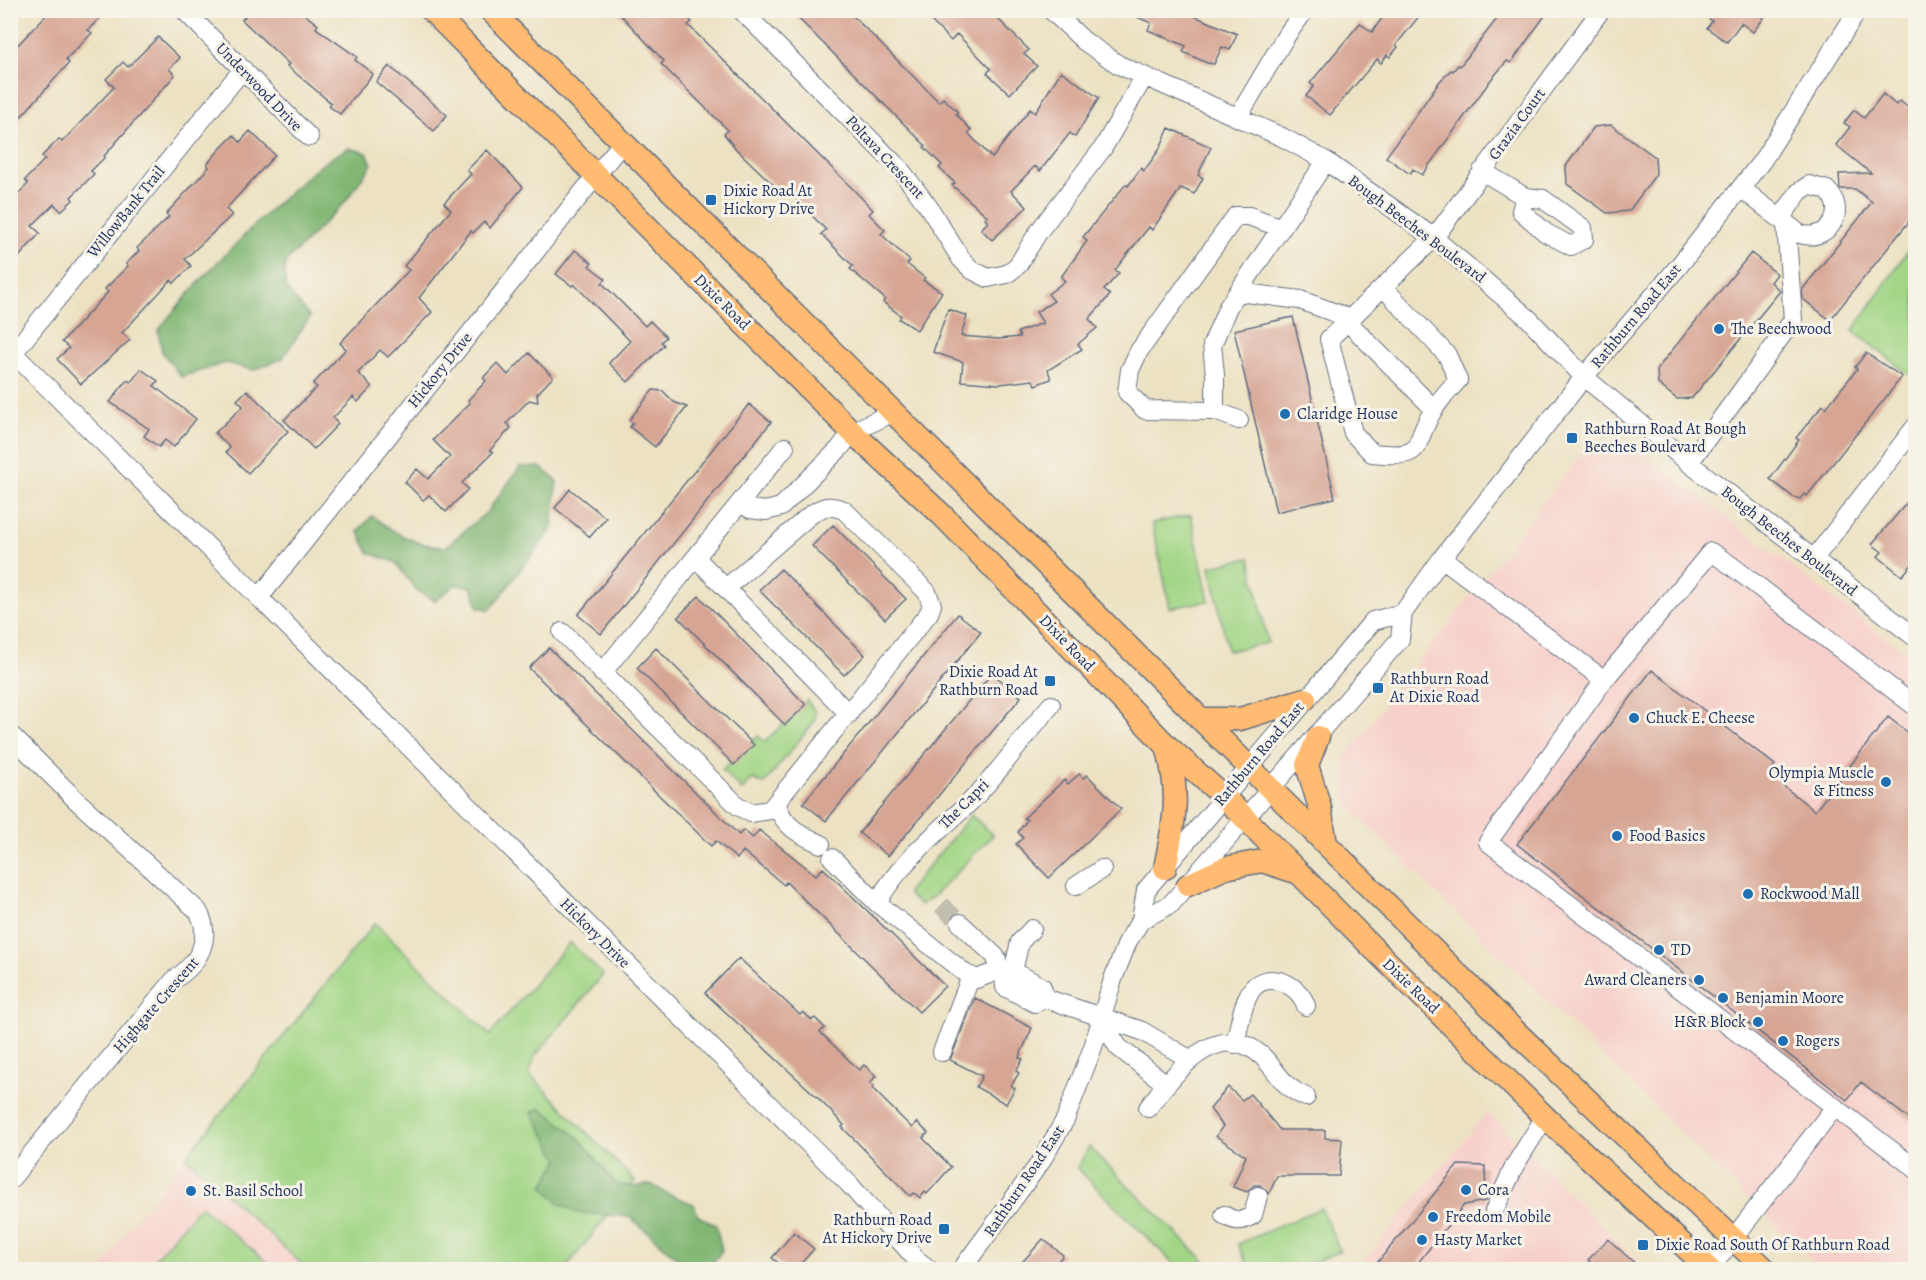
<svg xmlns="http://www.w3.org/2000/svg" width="1926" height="1280" font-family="Alegreya,serif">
<rect width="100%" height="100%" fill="#f7f3e8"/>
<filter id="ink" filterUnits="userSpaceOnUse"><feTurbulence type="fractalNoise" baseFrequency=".0167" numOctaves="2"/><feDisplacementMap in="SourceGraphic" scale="12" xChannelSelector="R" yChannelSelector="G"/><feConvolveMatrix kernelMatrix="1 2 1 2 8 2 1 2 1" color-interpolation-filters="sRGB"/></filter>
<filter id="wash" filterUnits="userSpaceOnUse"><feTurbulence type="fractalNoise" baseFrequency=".008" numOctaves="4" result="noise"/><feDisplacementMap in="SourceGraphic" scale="24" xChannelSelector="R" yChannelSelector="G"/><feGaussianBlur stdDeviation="1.35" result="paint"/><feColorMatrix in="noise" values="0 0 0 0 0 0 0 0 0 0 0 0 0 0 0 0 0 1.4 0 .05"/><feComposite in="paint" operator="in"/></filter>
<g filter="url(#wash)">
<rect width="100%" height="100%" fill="#ece2c3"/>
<path fill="#f7d0cb" d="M1626,441l289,219v609h-95l-474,-465 -2,-46 245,-314z
M1487,1112l159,157 -289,1z
M186,1157l121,112 -206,1 30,-45z"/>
<path fill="#a2d686" stroke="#5e8272" stroke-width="1.5" d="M1915,240v139l-62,-48z
M1191,515l18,86 -39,7 -18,-85z
M1250,558l18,85 -40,8 -18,-85z
M807,700l8,12 -1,10 -50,62 -11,-5 -11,11 -20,-20 36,-34 7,6z
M971,815l22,20 -60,62 -13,8 -12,-10v-4z
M375,923l115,112 80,-93 33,33 -68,81 -6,18 106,107 -70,88h-258l-121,-112z
M1089,1147l124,122h-34l-102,-101z
M200,1206l75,63h-129z
M1321,1208l19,43 -42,18h-49l-11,-25z"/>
<path fill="#81b773" stroke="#4e7368" stroke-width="1.5" d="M349,148l18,5 5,11 -27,38 -60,61v24l25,30 -28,42 -28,11 -28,-7 -45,14 -19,-25 -4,-21c33,-43 70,-80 109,-118 28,-25 48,-48 82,-65z
M520,467h20l17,14 -5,48 -62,81 -12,-3 -6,-20 -17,-2 -20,16 -19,-11 -21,-28 -26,-9 -11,-22 14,-15c23,17 43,30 73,31l42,-35z
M541,1108l38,30 37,46 17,3 18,-3 15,9 28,11 4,12 18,9 6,25 -13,19 -26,-6 -53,-46 -52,-4 -18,-9 -17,-18 16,-26 -27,-48z"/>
<g id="blocks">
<path fill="#d7a594" d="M51,10h57l-20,20 4,3 -26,26 3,4 -59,66v-76z
M250,10h49l19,15 -2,3 41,29 -2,3 18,14 -33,40 -11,-8 2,-3 -44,-37 2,-2 -47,-44z
M616,10h64l12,12 -4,3 167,166 18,19 -4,4 16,16 -4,4 29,27 -3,3 18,14 -2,2 19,12 -25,38 -18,-11 2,-3 -18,-14 2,-3 -35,-30 3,-3 -32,-32 5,-4 -38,-39 -4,4 -49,-47 -11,-14 4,-4 -67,-66 3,-3z
M790,10h57l92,92 4,-4 15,14 -2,2 15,16 -3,3 24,25 38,-49 5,4 26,-42 38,27 -24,39 -5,-4 -30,38 -5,-5 -24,25 16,16 -35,33 -11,-11 7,-7 -3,-3 2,-3 -35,-31 3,-2 -16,-15 3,-3 -18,-18 2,-1z
M920,10h69l40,40 -5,4 13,12 -27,28 -23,-21 4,-4 -34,-35 -6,7z
M1121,10h59l57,24 -7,16 -8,-3 -8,17 -7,-1 -24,-11 3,-6 -38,-16 3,-7z
M1388,10h36l-28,35 2,2 -8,10 -3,-2 -6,8 -4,-4 -47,56 -24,-19 8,-10 -4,-3 50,-60 12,9z
M1504,10h45l-38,53 -4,-2 -17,20 -68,94 -9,-6 -3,5 -24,-17 54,-76 11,-11 2,1 5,-6 2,1z
M1698,10h56l10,8 -11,14 -12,-9 -14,19 -20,-14 5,-7z
M158,37l22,21 -11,11 6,6 -71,81 1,1 -14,14 3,3 -23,23 2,3 -12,11 -7,-7 -22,22 8,7 -30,34v-65l18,-18 -3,-4 20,-21 -3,-3 17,-17 3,3 52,-55 -8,-8 17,-17 5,5z
M389,66l58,49 -13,16 -58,-49z
M1883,94l13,11 4,-4 16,13v99l-86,107 -27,-21 -1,-9 70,-88 -17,-13h-15l-1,-15 32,-1 -35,-28 14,-18 -6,-4 10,-13 10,8z
M1611,125l44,32 1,17 -27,37 -22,2 -40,-29 -1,-18 28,-39z
M1169,128l42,19 -13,28 5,3 -9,16 -13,-6 -29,42 -3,-3 -34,43 4,3 -15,17 6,5 -21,24 8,9 -19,16 4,5 -34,21 3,9 -16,6 -2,-5 -33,4 -39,-3 2,-19 -30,-10 15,-43 19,7 -6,20 37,3 22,-2 -2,-5 25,-9 -7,-11 18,-11 -6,-7 17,-13 -4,-4 26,-36 -4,-4 43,-53 2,2 13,-18 3,3 15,-21z
M250,131l25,24 -49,54 6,6 -47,44 6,7 -17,17 -3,-3 -49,53 8,7 -49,44 -24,-25 12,-11 -7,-6 46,-50 -3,-3 23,-23 -2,-2 13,-13 -2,-3 32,-31 -3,-3 43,-47 -2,-3 14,-16 13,-13 6,7z
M487,150l36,37 -33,41 -6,-6 -11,11 -2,-2 -52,67 13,14 -44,45 -8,-7 -22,23 14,14 -14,15 -5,-5 -20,21 5,6 -24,25 -30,-29 33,-33 -4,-3 33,-35 -6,-6 69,-73 -5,-4 47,-56 -7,-7 27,-29 -4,-4z
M575,250l17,13 -3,3 17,13 -4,4 43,43 5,-5 16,16 -5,5 3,3 -36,37 -19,-19 21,-22 -56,-57 -2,2 -16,-12z
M1751,253l26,21 -6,8 9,9 -88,107 -15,1 -19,-15 -1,-15z
M1293,317l42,181 -59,14 -42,-182z
M529,353l24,24 -16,17 1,8 -9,-2 -22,23 4,5 -21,22 3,2 -31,31 6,6 -22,23 -17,-17 -6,5 -18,-18 12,-13 11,10 22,-22 -17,-17 37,-37 -2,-3 18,-19 -3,-3 14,-15 11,12z
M1866,353l36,24 -95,119 -3,-2 -4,5 -7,-2 -23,-18 29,-39 -3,-2 12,-15 15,-18 3,3 31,-39 -2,-2z
M141,369l17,12 -4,5 42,33 -22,28 -9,-7 -6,7 -15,-11 5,-7 -39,-27 17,-22 4,2z
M247,390l41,41 -40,42 -22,-21 4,-4 -15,-15 28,-27 -6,-6z
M653,390l10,1 11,11 13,5 -32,40 -25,-20 3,-4 -4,-3z
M749,404l22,18 -170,212 -23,-19z
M570,489l36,29 -16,19 -35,-29z
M1916,492v68l-14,16 -22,-18 -2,-2 4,-4 -10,-8z
M833,525l73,74 -21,20 -73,-73z
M781,569l84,86 -21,20 -85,-85z
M699,596l107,109 -21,20 -107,-108z
M958,614l23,18 -155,189 -23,-18z
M549,648l190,187 4,-5 10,8 6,-8 57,45 7,-7 122,118 -26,26 -133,-130 -2,3 -41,-34 -6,8 -21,-18 -5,5 -182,-178z
M656,648l98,97 -20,20 -97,-97z
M1652,670l123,95 -7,9 47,37 73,-94 28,22v385l-55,-42 -14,18 -330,-256z
M992,673l29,24 -133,159 -29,-23z
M1079,774l4,4 4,-3 34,34 -72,69 -33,-34 7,-6 -5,-6 9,-12 -3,-2 40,-38 4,4z
M739,958l61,57 3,-3 9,8 3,-2 10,10 -5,4 39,38 5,-5 12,11 -6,7 4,3 -2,2 40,40 5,-6 11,11 -5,5 28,29 -24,27 -2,-2 -5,6 -6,-5 -4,3 -68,-69 2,-2 -26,-27 -113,-105z
M975,998l57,30 -13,30 4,1 -7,12 3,2 -8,13 4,2 -9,16 -30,-17 6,-11 -32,-16z
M1228,1087l14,13 8,-6 30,36h45v8l17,1 -3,37h-62l-8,18 -9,-9h-6l-7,7 -14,-5 13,-31 -30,-20 7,-10 -13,-17z
M1458,1165l27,1 1,35 -22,4 -51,64h-41z
M794,1232l20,17 -18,20h-10l-14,-11z
M1043,1239l20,16 -11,14h-36z
M1608,1239l33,30h-44l-9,-9z"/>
</g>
</g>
<g filter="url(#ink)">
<use href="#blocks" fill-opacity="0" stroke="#646e81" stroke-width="1.5"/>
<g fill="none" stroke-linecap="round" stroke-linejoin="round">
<path stroke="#c2beaf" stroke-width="18" stroke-dasharray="18 9" stroke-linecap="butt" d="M941,905l19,18"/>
<defs>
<path id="minor" d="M184,10l125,127
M741,10l158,158 29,38 33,53 11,11 16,8 19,-4 11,-9 21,-34 64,-83 41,-71
M1051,10l33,31 35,24 163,72 44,24 108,77 94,80 56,59 105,86 227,175
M1238,117l48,-81 19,-26
M1482,171l43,26 18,2 40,29 1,11 -13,7 -25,-13 -25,-22 4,-14
M1741,188c19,15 39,31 59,46 27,9 49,-22 27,-44l-18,-5 -10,7 -19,27
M1383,287l64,68 11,25c-8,9 -18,19 -24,29 -24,38 -5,50 -62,44l-19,-20 -24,-94 105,-101 167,-228
M1238,292l62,8 41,15 93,94
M13,353l836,831 67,75 14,11
M10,357l233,-288
M1215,411v-36l-3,-30 16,-38 98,-146
M1239,420l-24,-9 -70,-1 -18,-18 3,-22 9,-19 97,-135h13l33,12
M1689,463l104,-143 -7,-97
M741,502l9,7 16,2 15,-4 59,-59 12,-16 40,-19
M696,558l153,156
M1442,558l162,122
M1813,560l103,-134
M259,598l363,-455
M562,632l176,174 13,7 19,-3 159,-197 3,-8 -5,-13 -83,-82c-16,-6 -21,-4 -35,6l-83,72
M602,673l183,-226
M1916,707l-187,-143 -18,-12 -107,128 -116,162 428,327
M10,734l65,65 123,112c15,27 1,52 -23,68l-165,201
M777,804c6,23 24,31 44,40
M832,858l45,45 89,71 11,5 20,-8
M1076,886l26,-17
M877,903c24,-43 60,-69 94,-102 29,-29 53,-65 80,-96
M1141,920l30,-16 229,-265 3,-26 39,-55 142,-181 94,-110 84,-106 96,-151
M960,923l37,35v13
M997,971l7,4 1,12 30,16 10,-5
M1013,971l7,-29 12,-13
M1004,975l9,-4 29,16 3,11
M1045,998l97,33 49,29
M1100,1017l18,30 48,37
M1235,1044c4,-16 6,-35 14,-50 13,-26 50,-12 57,12
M942,1052l29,-76
M1148,1108c24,-33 71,-94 115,-51 16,16 20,31 43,40
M1494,1211l21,-46 30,-48
M1224,1215c11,7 18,7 29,0l5,-19
M961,1270l79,-107 25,-43 28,-73 20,-68 15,-38 13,-21 5,-30 227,-269 30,-8
M1709,1270l125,-162"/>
<path id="major" d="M431,10l421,422 91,84 224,230 57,51 146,148 175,172 165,153
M490,10l836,834 192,190 248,236
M1200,719h40l65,-20
M1318,737l-11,28 13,43 6,36
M1165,868c10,-48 15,-74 2,-122
M1188,885l37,-17 37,-7 31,10"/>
</defs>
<use href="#minor" stroke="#646e81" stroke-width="20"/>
<use href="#major" stroke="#646e81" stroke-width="25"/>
<use href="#minor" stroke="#fff" stroke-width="18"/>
<use href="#major" stroke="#ffbb71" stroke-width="22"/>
</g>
</g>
<g fill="#1f6fb2" stroke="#f7f3e8" stroke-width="2">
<rect x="705" y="194" width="12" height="12" rx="3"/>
<circle cx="1719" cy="329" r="6"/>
<circle cx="1285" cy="414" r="6"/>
<rect x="1566" y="432" width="12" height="12" rx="3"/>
<rect x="1044" y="675" width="12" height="12" rx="3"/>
<rect x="1372" y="682" width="12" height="12" rx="3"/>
<circle cx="1634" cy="718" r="6"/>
<circle cx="1886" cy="782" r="6"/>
<circle cx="1617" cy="836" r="6"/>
<circle cx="1748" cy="894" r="6"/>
<circle cx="1659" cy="950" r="6"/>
<circle cx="1699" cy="980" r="6"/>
<circle cx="1723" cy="998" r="6"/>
<circle cx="1758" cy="1022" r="6"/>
<circle cx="1783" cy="1041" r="6"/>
<circle cx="1466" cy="1190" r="6"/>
<circle cx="191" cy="1191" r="6"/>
<circle cx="1433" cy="1217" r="6"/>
<rect x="938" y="1223" width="12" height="12" rx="3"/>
<circle cx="1422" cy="1240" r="6"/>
<rect x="1637" y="1239" width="12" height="12" rx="3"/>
</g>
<g text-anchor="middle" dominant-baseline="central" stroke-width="6" stroke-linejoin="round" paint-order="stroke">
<g font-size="16" fill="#1b2f5e" stroke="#f7f3e8">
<text transform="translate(259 87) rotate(46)">Underwood Drive</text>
<text transform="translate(1517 124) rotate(-54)">Grazia Court</text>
<text transform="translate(885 157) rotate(47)">Poltava Crescent</text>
<text transform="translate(126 212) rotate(-51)">WillowBank Trail</text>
<text transform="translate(1417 229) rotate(37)">Bough Beeches Boulevard</text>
<text transform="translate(722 302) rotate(45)">Dixie Road</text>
<text transform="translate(1636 316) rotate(-50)">Rathburn Road East</text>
<text transform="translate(440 370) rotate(-51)">Hickory Drive</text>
<text transform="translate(1789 541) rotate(38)">Bough Beeches Boulevard</text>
<text transform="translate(1067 643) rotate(46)">Dixie Road</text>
<text transform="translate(1259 754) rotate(-50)">Rathburn Road East</text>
<text transform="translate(964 804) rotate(-45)">The Capri</text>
<text transform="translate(595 933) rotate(45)">Hickory Drive</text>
<text transform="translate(1411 986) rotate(44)">Dixie Road</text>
<text transform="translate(156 1005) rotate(-49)">Highgate Crescent</text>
<text transform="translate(1024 1181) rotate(-56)">Rathburn Road East</text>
</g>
<g font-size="16" fill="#1b2f5e" stroke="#f7f3e8" text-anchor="start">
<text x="723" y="191">Dixie Road At<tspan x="723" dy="18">Hickory Drive</tspan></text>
<text x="1731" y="329">The Beechwood</text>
<text x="1297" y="414">Claridge House</text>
<text x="1584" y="429">Rathburn Road At Bough<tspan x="1584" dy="18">Beeches Boulevard</tspan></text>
<text x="1038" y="672" text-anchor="end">Dixie Road At<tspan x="1038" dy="18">Rathburn Road</tspan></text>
<text x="1390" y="679">Rathburn Road<tspan x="1390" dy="18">At Dixie Road</tspan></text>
<text x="1646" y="718">Chuck E. Cheese</text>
<text x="1874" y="773" text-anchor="end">Olympia Muscle<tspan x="1874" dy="18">&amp; Fitness</tspan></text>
<text x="1629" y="836">Food Basics</text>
<text x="1760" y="894">Rockwood Mall</text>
<text x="1671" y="950">TD</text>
<text x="1687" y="980" text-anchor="end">Award Cleaners</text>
<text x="1735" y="998">Benjamin Moore</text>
<text x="1746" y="1022" text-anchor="end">H&amp;R Block</text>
<text x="1795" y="1041">Rogers</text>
<text x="1478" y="1190">Cora</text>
<text x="203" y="1191">St. Basil School</text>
<text x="1445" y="1217">Freedom Mobile</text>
<text x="932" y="1220" text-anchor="end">Rathburn Road<tspan x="932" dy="18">At Hickory Drive</tspan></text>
<text x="1434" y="1240">Hasty Market</text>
<text x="1655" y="1245">Dixie Road South Of Rathburn Road</text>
</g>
</g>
<rect width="1926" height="1280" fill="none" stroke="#f7f3e8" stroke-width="36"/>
</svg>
